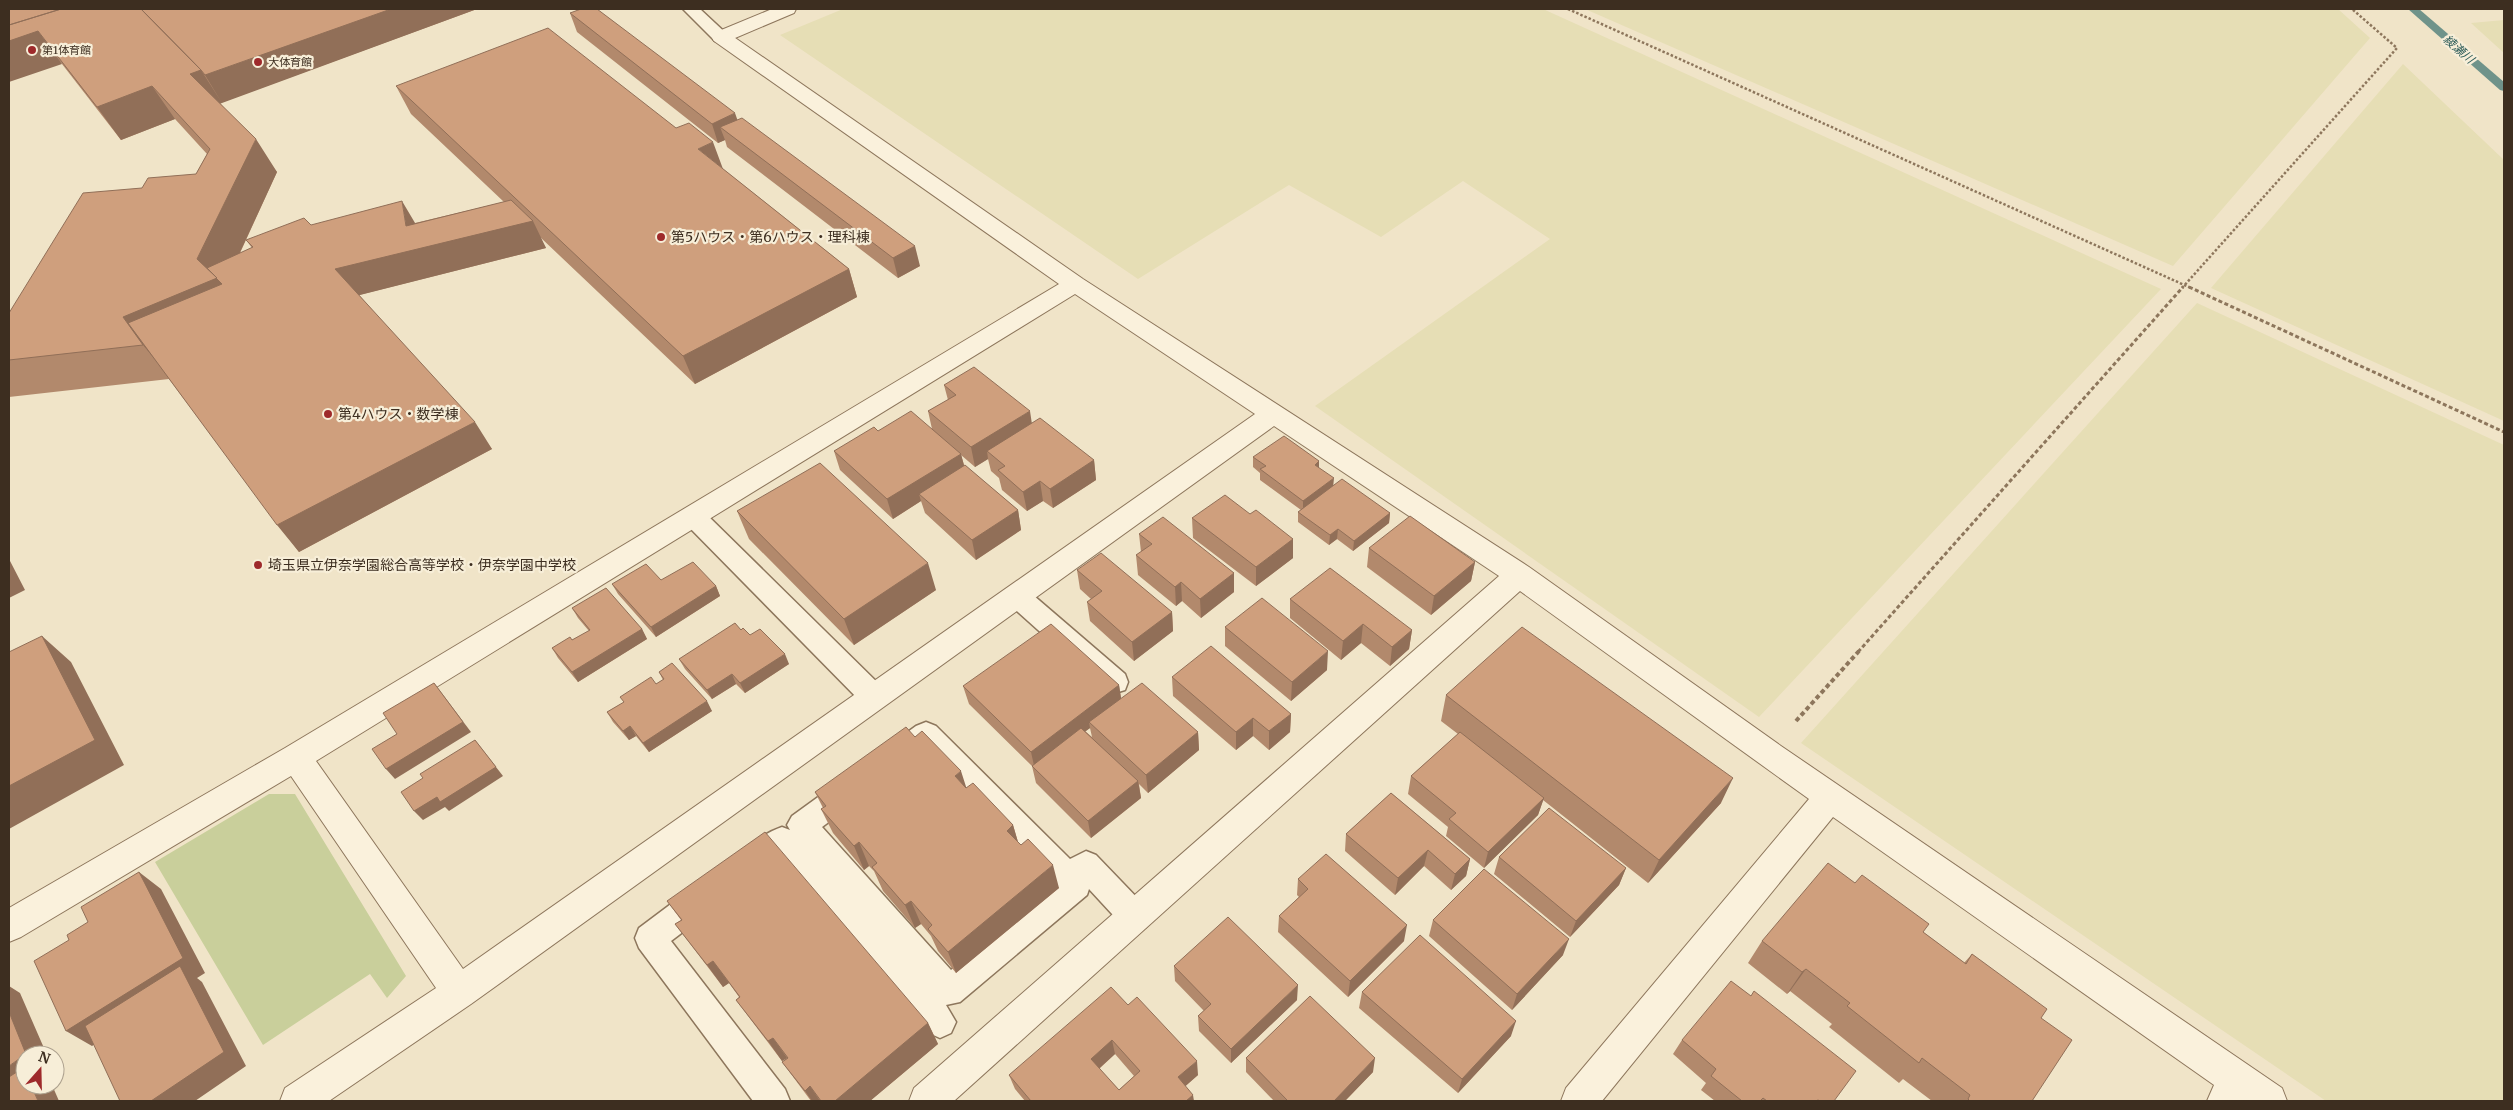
<svg xmlns="http://www.w3.org/2000/svg" width="2513" height="1110" font-family="Merriweather,'Noto Sans JP',serif">
<rect width="100%" height="100%" fill="#f0e4c8"/>
<path fill="#e6deb5" d="M843,9h700l618,280 -402,428 -444,-311 235,-167 -87,-58 -82,56 -92,-52 -151,94 -358,-244z
M1585,9h753l32,29 -197,228z
M2504,20v33l-33,-30z
M2403,64l101,96v261l-293,-133z
M2197,303l307,142v656h-178l-525,-358z"/>
<path fill="#c9cf9b" d="M269,794h26l111,182 -19,22 -17,-24 -107,71 -108,-183z"/>
<g fill="none" stroke-linecap="round" stroke-linejoin="round">
<path fill="#6f938a" fill-rule="evenodd" d="M2408,9h11l85,73v9l-4,-1z"/>
<defs>
<path id="service" d="M683,9h17l30,28 -3,4h-12z
M693,507l9,3 182,179 4,8 -4,8 -10,3 -10,-3 -180,-183 -3,-6 3,-6z
M1017,586l9,3 99,85 3,8 -3,8 -10,3 -10,-3 -97,-87 -4,-7 4,-7z
M926,722l10,4 134,133 16,-8 10,4 50,52 4,10 -4,10 -11,4 -11,-4 -35,-38 -2,6 -127,107 -14,3 10,17 -5,11 -11,5 -11,-5 -149,-174 -22,16 -10,4 -10,-4 -5,-10c8,-17 32,-32 49,-38l8,3 -3,-5 5,-9 124,-90zM924,751l131,133 -104,86 -129,-143z
M706,882l11,4 4,10 -4,10 -46,35 114,148 5,12h-37l-114,-153 -4,-10 4,-10 56,-42z"/>
<path id="minor" d="M721,31l7,2 355,246 446,288 252,179 501,342 5,13h-80l7,-16 -381,-268 -231,284h-41l5,-13 243,-289 -289,-208 -566,510h-45l5,-13 585,-512 -225,-150 -803,578 -142,97h-49l5,-13 151,-100 -145,-212 -270,161 -12,5v-34l276,-160 774,-464 -345,-243 -2,-4 2,-4zM1075,294l180,120 -792,555 -147,-208z"/>
<path id="tertiary" d="M772,9h24l-2,4 -66,28h-14l-2,-4 2,-4z"/>
</defs>
<use href="#service" stroke="#8d765c" stroke-width="3"/>
<use href="#minor" stroke="#8d765c" stroke-width="2"/>
<use href="#tertiary" stroke="#8d765c" stroke-width="2"/>
<path stroke="#8d765c" stroke-width="2.5" stroke-dasharray="2.5 2" stroke-linecap="butt" d="M1568,9l623,279
M2182,288l215,-240 -45,-39"/>
<path stroke="#8d765c" stroke-width="3" stroke-dasharray="4 2.5" stroke-linecap="butt" d="M2189,287l315,145
M1858,652l325,-365"/>
<path stroke="#8d765c" stroke-width="4" stroke-dasharray="4.5 3" stroke-linecap="butt" d="M1796,721l63,-70"/>
<use href="#service" fill="#faf1dc" fill-rule="evenodd"/>
<use href="#minor" fill="#faf1dc" fill-rule="evenodd"/>
<use href="#tertiary" fill="#faf1dc" fill-rule="evenodd"/>
</g>
<path fill="#b2896c" fill-rule="evenodd" d="M9,9h468l-257,94 57,69 -37,81 12,-5 -6,-8 65,-15 104,-2 89,-21 -93,-88 -15,-28 327,83 126,100 8,28 -162,87 -155,-147 6,11 -187,47 133,154 -193,103 -130,-173 -160,18v-84l133,-125 54,-14 11,-20 -32,-35 -54,21 -59,-76z
M570,13l167,107 183,146 -22,12 -171,-131 -2,-7 -7,3 -141,-111z
M944,385l88,38 62,37 2,20 -43,28 -10,-7 -16,10 -25,-21 -3,-12 -8,-7 -3,-12 -13,8 -14,-12 3,10 54,45 3,20 -45,30 -51,-47 -4,-12 -28,18 -53,-49 -6,-19 44,-20 54,-2 -4,-18 20,-11z
M1253,457l66,4v7l14,18 57,27 -1,10 -36,28 -16,-12 -8,6 -31,-23v-10l3,-2 -41,-30v-7l-7,-6z
M737,511l199,79 -82,55 -105,-106z
M1250,514l43,25v19l-37,28 -63,-48 -1,-20z
M1139,534l95,39v19l-33,26 -19,-17 -6,5 -38,-31 -2,-20 5,-3z
M1369,548l106,14 -4,19 -40,34 -64,-48z
M1077,570l95,42 1,19 -39,30 -44,-40 -3,-19 4,-3 -11,-10z
M612,584l104,2 4,10 -64,41 -38,-43z
M1290,599l122,31 -3,19 -19,17 -29,-23 -20,17 -51,-42z
M572,608l70,21 5,10 -69,43 -20,-24 -6,-10 20,-8 17,-9 -11,-13z
M1225,627l102,43 -36,31 -66,-55z
M741,630l9,5 39,29 -44,29 -9,-9 -24,15 -27,-30 -6,-10z
M659,672l53,39 -63,41 -13,-16 -7,4 -16,-18 -6,-10 56,-32z
M1172,677l119,37 -1,18 -21,18 -16,-14 -17,14 -63,-54z
M1119,685l2,14 77,33 1,18 -51,43 -9,-9 2,14 -50,40 -55,-55 -4,-17 -63,-62 -6,-18zM1090,728l2,9 -7,-6z
M1446,695l275,108 -73,80 -105,-83 -5,15 -54,53 -38,-32 2,-9 -40,-33 3,-18 47,-42 -17,-13z
M915,737l51,51 47,37 5,17 41,46 -103,85 -18,-22 -7,-15 -10,-12 -6,4 -32,-37 -9,-20 -5,-5 -5,4 -31,-37 -12,-24 2,-1 -8,-16z
M1391,793l79,66 -4,17 -15,14 -27,-24 -29,29 -50,-44 1,-17z
M1499,857l127,11 -7,17 -49,52 -76,-63z
M1298,879l106,62 -56,56 -70,-65 1,-16 20,-19 -2,-2z
M667,901l261,122 10,21 -68,57h-59l-29,-39 5,-4 -5,3 -46,-61 3,-3 -10,-14 -6,4 -48,-63 6,-4z
M1433,920l130,35 -51,55 -83,-74z
M1923,932l41,31 8,-9 69,64 -9,83h-100l-29,-22 -4,4 -70,-56 3,-3 -42,-33 -3,3 -39,-31 14,-22z
M1174,966l123,34 -66,63 -32,-32 -1,-15 6,-5 -29,-30z
M1362,992l149,44 -53,57 -99,-85z
M1128,1005l70,70 -13,11 9,15h-169l-10,-12 -6,-14zM1115,1054l19,22 -15,14 -20,-21z
M1682,1040l152,61h-119l-14,-11 5,-7 -33,-29z
M1246,1058l127,14 -28,29h-71l-28,-29z"/>
<path fill="#916f58" d="M391,9h86l-255,94 -17,-28z
M38,31l24,33 -53,18v-50z
M201,70l21,33 -10,4 -22,-33z
M152,86l23,33 -54,21 -24,-33z
M735,113l7,20 -22,-6 5,13 -7,3 -6,-19z
M256,139l21,33 -53,115 -53,92 -28,-34 -20,-28 74,-58z
M713,142l10,27 -25,-20z
M402,201l16,27 115,-7 13,27 -194,49 -17,-28 71,-43z
M915,246l5,20 -22,12 -5,-20z
M849,269l8,28 -162,87 -12,-28z
M1030,411l3,20 -46,20 1,8 -13,8 -4,-20z
M475,422l17,27 -193,103 -22,-27z
M961,454l5,19 -47,21 2,7 -28,18 -6,-20z
M1094,460l2,20 -43,28 -3,-19z
M1319,461v10l-4,-6z
M1334,478l-1,10 -30,23v-10z
M1040,481l3,20 -16,10 -4,-19z
M1018,510l3,20 -45,30 -4,-20z
M1390,513l-1,10 -36,28 1,-10z
M1338,529l-1,10 -8,6 1,-10z
M1293,539v19l-37,28v-19z
M9,559l16,31 -16,8z
M1475,562l-4,19 -40,34 3,-19z
M928,563l8,27 -82,55 -10,-26z
M1234,573v19l-33,26 -1,-19z
M1181,582l1,19 -6,5 -1,-19z
M716,586l4,10 -64,41 -5,-10z
M1172,612l1,19 -39,30 -2,-19z
M1363,624l-2,19 -20,17 2,-19z
M642,629l5,10 -69,43 -6,-10z
M1412,630l-3,19 -19,17 2,-19z
M42,636l29,26 53,103 -115,64v-43z
M1328,651l-1,19 -36,31 1,-19z
M785,654l4,10 -44,29 -5,-10z
M732,674l4,10 -24,15 -5,-9z
M434,683l37,49 -76,47 -9,-10z
M1119,685l3,19 -33,18 1,6 -55,42 -4,-18z
M707,701l5,10 -63,41 -6,-9z
M1291,714l-1,18 -21,18v-19z
M1253,718v18l-17,14v-18z
M630,726l6,10 -7,4 -6,-9z
M1198,732l1,18 -51,43 -2,-18z
M475,740l28,36 -54,35 -4,-4 -22,13 -9,-9z
M961,771l8,25 -14,-20z
M1733,778l-12,25 -73,80 11,-23z
M1138,781l3,17 -50,40 -3,-17z
M1544,798l-6,17 -54,53 4,-16z
M1013,825l7,24 -13,-18z
M859,842l10,24 -5,4 -10,-24z
M1428,850l-4,16 -29,29 3,-17z
M1470,859l-4,17 -15,14 4,-16z
M1053,865l6,23 -103,85 -8,-21z
M1626,868l-7,17 -49,52 6,-16z
M139,872l22,17 44,84 -8,5 5,4 44,84 -51,35h-44l38,-117 -97,62 -26,-15z
M911,901l10,23 -6,4 -10,-23z
M1407,925l-3,16 -56,56 2,-16z
M1569,939l-6,16 -51,55 5,-16z
M713,961l16,22 -6,4 -16,-22z
M1806,969l-16,22 -3,3 15,-22z
M1298,985l-1,15 -66,63v-14z
M9,986l11,7 27,62h-22l-16,-43z
M1516,1021l-5,15 -53,57 4,-14z
M928,1023l10,21 -68,57h-35z
M773,1038l14,20 -5,3 -14,-20z
M1112,1040l3,14 -21,19 -3,-14z
M25,1055v30l-16,3v-22z
M1375,1058l-2,14 -28,29h-11z
M1197,1061l1,14 -18,16 -2,-14z
M31,1085h21l7,16h-21z
M810,1086l10,15h-8l-7,-10z
M1193,1095l1,6h-8z"/>
<path fill="#cf9f7d" stroke="#916f58" fill-rule="evenodd" d="M9,9h52l-52,16z
M61,9h80l60,61 -11,4 66,65 -59,120 20,19 -94,39 20,28 -134,15v-47l74,-120 59,-5 6,-10 48,-4 14,-25 -58,-63 -55,21 -59,-76 -29,10v-16z
M141,9h250l-186,66 -4,-5z
M581,9h16l138,104 -23,11 -142,-111z
M548,28l128,100 13,-5 24,19 -15,7 151,120 -166,87 -287,-270z
M742,118l173,128 -22,12 -173,-131z
M511,200l22,21 -198,48 140,153 -198,103 -149,-202 94,-39 -6,-6h1l-10,-10 46,-21 -7,-7 58,-22 7,7 91,-24 4,25z
M974,367l56,44 -59,36 -43,-36 28,-16 -12,-10z
M911,411l50,43 -74,45 -53,-48 40,-24 4,4z
M1040,418l54,42 -44,29 -10,-8 -17,11 -25,-22 7,-4 -18,-15z
M1284,436l35,25 -4,4 19,13 -31,23 -43,-32 6,-3 -13,-9z
M820,463l108,100 -84,56 -107,-108z
M965,465l53,45 -46,30 -53,-46z
M1342,479l48,34 -36,28 -16,-12 -8,6 -32,-23z
M1225,495l25,19 6,-4 37,29 -37,28 -64,-49z
M1410,516l65,46 -41,34 -65,-48z
M1163,517l71,56 -34,26 -19,-17 -6,5 -39,-32 16,-11 -13,-10z
M1101,553l71,59 -40,30 -45,-40 15,-11 -25,-21z
M693,562l23,24 -65,41 -39,-43 34,-20 15,16z
M1330,568l82,62 -20,17 -29,-23 -20,17 -53,-42z
M606,588l36,41 -70,43 -20,-24 18,-11 2,3 18,-10 -18,-22z
M1262,598l66,53 -36,31 -67,-55z
M735,623l6,7 2,-2 7,7 10,-6 25,25 -45,29 -8,-9 -25,16 -28,-31z
M1051,624l68,61 -88,67 -68,-66z
M1522,627l211,151 -74,82 -213,-165z
M42,636l53,104 -86,46v-134z
M1211,646l80,68 -22,17 -16,-13 -17,14 -64,-55z
M672,663l35,38 -64,42 -13,-17 -7,5 -16,-19 17,-10 -4,-5 31,-20 5,7 8,-5 -5,-7z
M434,683l29,39 -77,47 -14,-20 25,-15 -14,-21z
M1142,683l56,49 -52,43 -57,-53z
M906,727l9,10 7,-6 39,40 -6,5 11,12 7,-5 40,42 -6,6 14,14 7,-6 25,26 -105,87 -20,-23 4,-4 -21,-24 -6,4 -33,-38 5,-4 -18,-21 -5,4 -33,-37 5,-3 -11,-14z
M1081,728l57,53 -50,40 -56,-55z
M1460,732l84,66 -56,54 -39,-33 7,-6 -45,-37z
M475,740l21,27 -56,35 -3,-5 -23,14 -13,-19 22,-14 -3,-4z
M1391,793l79,66 -15,15 -27,-24 -30,28 -52,-44z
M1549,808l77,60 -50,53 -77,-64z
M765,832l163,191 -93,78h-14l-11,-15 -5,5 -23,-29 6,-4 -15,-20 -5,3 -32,-41 4,-3 -27,-36 -6,4 -32,-41 7,-4 -15,-19z
M1326,854l81,71 -57,56 -71,-65 29,-27 -10,-10z
M1828,863l27,20 7,-8 67,49 -6,8 43,32 6,-10 75,55 -6,9 31,22 -40,61h-62l-2,-2 2,-4 -48,-37 -3,5 -72,-57 3,-3 -44,-34 -4,3 -40,-31z
M1484,869l85,70 -52,55 -84,-74z
M139,872l44,86 -117,73 -32,-70 35,-21 -2,-5 21,-13 -7,-15z
M1228,917l70,68 -67,64 -33,-33 13,-12 -37,-38z
M1420,935l96,86 -54,58 -100,-87z
M180,966l44,86 -73,49h-31l-35,-75z
M1731,981l20,15 3,-5 102,80 -22,30h-14l-2,-1 -2,1h-49l-4,-3 -3,3h-18l-31,-25 5,-7 -34,-29z
M1111,987l17,18 9,-8 60,64 -19,16 15,18 -7,6h-155l-22,-26zM1112,1040l28,31 -21,19 -28,-31z
M1310,996l65,62 -41,43h-46l-42,-43z
M9,1012l17,42 -17,12z
M23,1068l2,3v14h6l7,16h-29v-24z"/>
<g fill="#9e2a2b" stroke="#f7eed8" stroke-width="2">
<circle cx="32" cy="50" r="5"/>
<circle cx="258" cy="62" r="5"/>
<circle cx="661" cy="237" r="5"/>
<circle cx="328" cy="414" r="5"/>
<circle cx="258" cy="565" r="5"/>
</g>
<g text-anchor="middle" dominant-baseline="central" stroke-width="4.5" stroke-linejoin="round" paint-order="stroke">
<g font-size="11" fill="#3d2e20" stroke="#f7eed8" text-anchor="start">
<text x="42" y="50">第1体育館</text>
<text x="268" y="62">大体育館</text>
</g>
<g font-size="12" font-style="italic" fill="#2f5d5a" stroke="#f7eed8">
<text transform="translate(2459 49) rotate(41)">綾瀬川</text>
</g>
<g font-size="14" fill="#3d2e20" stroke="#f7eed8" text-anchor="start">
<text x="671" y="237">第5ハウス・第6ハウス・理科棟</text>
<text x="338" y="414">第4ハウス・数学棟</text>
<text x="268" y="565">埼玉県立伊奈学園総合高等学校・伊奈学園中学校</text>
</g>
</g>
<rect width="2513" height="1110" fill="none" stroke="#3d2e20" stroke-width="20"/>
<g transform="translate(40 1070) rotate(20)"><circle r="24" fill="#f7eed8" stroke="#ada18e"/>
<path d="M0-4L9 19L0 12L-9 19Z" fill="#9e2a2b"/>
<text y="-8" font-size="14" font-weight="bold" text-anchor="middle" fill="#3d2e20">N</text>
</g>
</svg>
